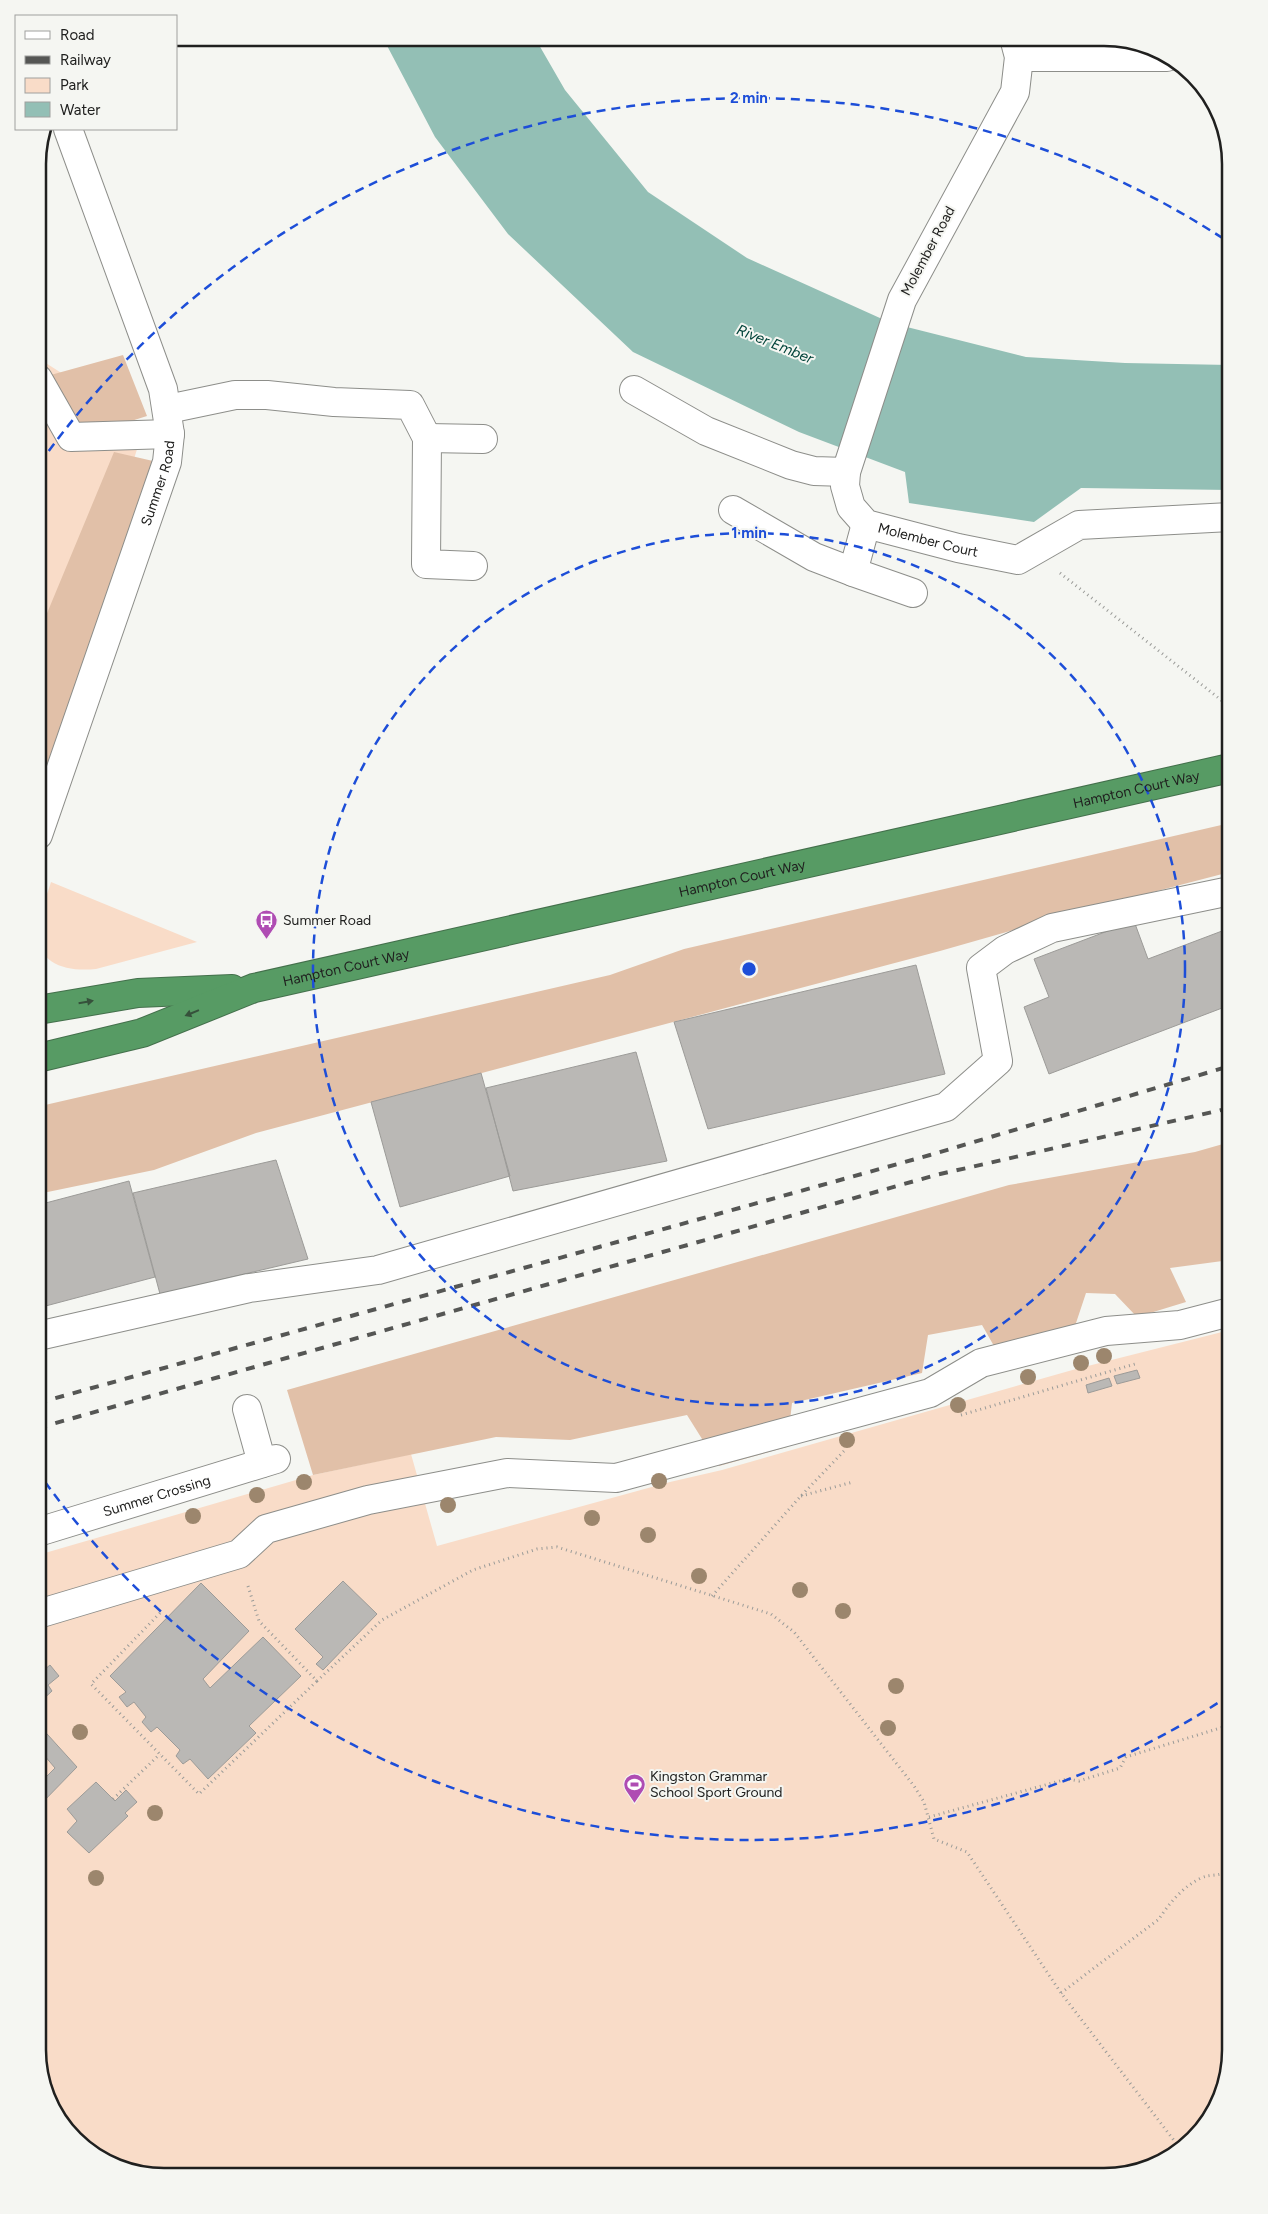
<svg xmlns="http://www.w3.org/2000/svg" width="1268" height="2214" font-family="Figtree,sans-serif">
<rect width="100%" height="100%" fill="#f5f6f2"/>
<path fill="#f9dcc8" d="M38,358l106,68 -26,86 -80,217z
M51,882l146,60 -101,27c-31,3 -61,-5 -58,-42 1,-15 9,-31 13,-45z
M1230,1330v720l-21,70 -49,44 -56,12h-948l-63,-21 -43,-49 -12,-56v-495l275,-80 98,-21 26,92 233,-64 52,-12 354,-101z"/>
<path fill="#e1c0a8" d="M123,355l24,61 -41,13 -21,-3 -43,-21 5,-29z
M114,452l39,9 -115,330v-156z
M1230,823v49l-146,38 -144,41 -684,182 -102,37 -116,24v-85l7,-4 565,-130 74,-26z
M1230,1142v118l-60,8 16,34 -49,15 -22,-23 -29,-1 -14,42 -70,25 -20,-35 -54,10 -6,38 -130,30 -5,44 -68,19 -32,-51 -117,25 -74,-3 -183,38 -26,-85 722,-205 186,-33z"/>
<path fill="#93bfb5" d="M383,38h152l30,52 83,102 99,66 144,65 135,34 99,6 105,2v125l-149,-2 -47,34 -125,-19 -4,-31 -106,-40 -166,-80 -125,-118 -73,-97z"/>
<path fill="#bab8b5" stroke="#9c9b98" d="M1134,921l14,38 82,-31v77l-181,69 -25,-67 25,-10 -15,-38z
M916,965l29,109 -237,55 -34,-107z
M636,1052l31,109 -154,30 -27,-103z
M481,1073l29,103 -110,31 -29,-105z
M276,1160l32,99 -148,35 -27,-101z
M129,1181l26,96 -117,31v-103z
M1137,1370l3,8 -23,6 -3,-8z
M1109,1378l3,8 -24,7 -2,-8z
M343,1581l34,33 -54,56 -7,-6 7,-7 -28,-28z
M201,1583l48,48 -46,48 7,9 53,-51 38,39 -52,50 7,7 -48,46 -18,-20 -7,5 -7,-8 4,-6 -23,-23 -6,5 -9,-10 4,-5 -12,-15 -7,5 -8,-10 7,-5 -16,-16z
M50,1665l9,11 -11,9 4,6 -14,13v-29z
M38,1724l39,43 -39,40v-22l17,-17 -17,-20z
M96,1782l19,19 11,-11 11,12 -12,11 3,3 -39,37 -22,-21 10,-11 -10,-12z"/>
<g fill="none" stroke-linecap="round" stroke-linejoin="round">
<defs>
<g id="minor">
<path id="s1" d="M1014,38l5,19 -4,35 -113,208 -56,172 -1,14 6,21 15,17 92,24 60,12 61,-35 151,-8"/>
<path d="M1019,57h148"/>
<path d="M38,379l33,58 99,-3"/>
<path d="M634,390l72,41 85,34 23,6 32,1"/>
<path d="M168,409l67,-14h32l67,7 76,3 17,33 -1,126 47,2"/>
<path d="M427,438l56,1"/>
<path d="M733,510l81,47 39,15 13,-48"/>
<path d="M853,572l60,21"/>
<path id="s2" d="M38,835l129,-373 3,-28 -7,-45 -95,-260"/>
<path d="M38,1336l211,-48 129,-18 568,-163 52,-46 -17,-93 24,-18 47,-22 178,-37"/>
<path d="M247,1409l15,54"/>
<path id="s3" d="M38,1532l238,-73"/>
<path d="M38,1614l201,-60 27,-25 102,-29 139,-27 109,5 314,-85 51,-30 125,-32 74,-6 50,-13"/>
</g>
<g id="highway">
<path d="M38,1010l100,-17 94,-4"/>
<path id="s4" d="M38,1058l104,-25 112,-45 976,-220"/>
</g>
</defs>
<use href="#minor" stroke="#8d8e8a" stroke-width="30"/>
<use href="#highway" stroke="#44704c" stroke-width="30"/>
<path stroke="#9a9b98" stroke-width="3" stroke-dasharray="1 4" stroke-linecap="butt" d="M1060,573l170,134
M961,1415l174,-51
M801,1496l52,-14
M248,1586l11,35 58,60 65,-61 91,-50 64,-21 20,-2 214,67 23,18 120,154 10,16 10,37 33,13 94,141 118,154
M712,1596l88,-99 45,-47
M160,1613l-69,71 108,110 118,-113
M113,1799l47,-45
M929,1817l138,-38 12,2 41,-13 6,-11 104,-32
M1061,1993l98,-74c10,-16 25,-33 42,-41 11,-5 18,0 29,-9"/>
<use href="#minor" stroke="#fff" stroke-width="28"/>
<use href="#highway" stroke="#579b64" stroke-width="28"/>
<path stroke="#555654" stroke-width="4" stroke-dasharray="9 9" stroke-linecap="butt" d="M38,1403l892,-248 300,-89
M38,1428l898,-253 294,-67"/>
</g>
<g fill="#9c866d">
<circle cx="1104" cy="1356" r="8"/>
<circle cx="1081" cy="1363" r="8"/>
<circle cx="1028" cy="1377" r="8"/>
<circle cx="958" cy="1405" r="8"/>
<circle cx="847" cy="1440" r="8"/>
<circle cx="659" cy="1481" r="8"/>
<circle cx="304" cy="1482" r="8"/>
<circle cx="257" cy="1495" r="8"/>
<circle cx="448" cy="1505" r="8"/>
<circle cx="193" cy="1516" r="8"/>
<circle cx="592" cy="1518" r="8"/>
<circle cx="648" cy="1535" r="8"/>
<circle cx="699" cy="1576" r="8"/>
<circle cx="800" cy="1590" r="8"/>
<circle cx="843" cy="1611" r="8"/>
<circle cx="896" cy="1686" r="8"/>
<circle cx="888" cy="1728" r="8"/>
<circle cx="80" cy="1732" r="8"/>
<circle cx="155" cy="1813" r="8"/>
<circle cx="96" cy="1878" r="8"/>
</g>
<defs><path id="oneway-solid" d="M-6-.8H1V-3.2L6.5 0L1 3.2V.8H-6Z" transform="scale(1.25)"/></defs>
<g fill="#36513b">
<use href="#oneway-solid" transform="translate(86 1002) rotate(-10)"/>
<use href="#oneway-solid" transform="translate(192 1013) rotate(158)"/>
</g>
<g fill="none" stroke="#1d4ed8" stroke-width="2.5" stroke-dasharray="9 6">
<circle cx="749" cy="969" r="436"/>
<path d="M1230 1695A871 871 0 0 1 40 1475M40 463A871 871 0 0 1 1230 243"/>
</g>
<defs>
<symbol id="bus-pin" viewBox="-11 -11 22 30"><path d="M0 17L-7.5 6A9.5 9.5 0 1 1 7.5 6Z" fill="#af4cb3" stroke="#f5f6f2"/><path d="M-5-6H5V4H4V6H2V4H-2V6H-4V4H-5ZM-3.5-4V0h7V-4ZM-3.5 1.2v1.5H-2V1.2ZM2 1.2v1.5H3.5V1.2Z" fill="#fff"/></symbol>
<symbol id="stadium-pin" viewBox="-11 -11 22 30"><path d="M0 17L-7.5 6A9.5 9.5 0 1 1 7.5 6Z" fill="#af4cb3" stroke="#f5f6f2"/><path d="M0-5a6.5 5 0 1 0 0 10a6.5 5 0 1 0 0-10ZM-3.5-1.8h7v3.6h-7Z" fill="#fff"/></symbol>
</defs>
<g fill-rule="evenodd">
<use href="#bus-pin" x="254" y="908" width="25" height="34"/>
<use href="#stadium-pin" x="622" y="1772" width="25" height="34"/>
</g>
<g text-anchor="middle" dominant-baseline="central" stroke-width="4" stroke-linejoin="round" paint-order="stroke">
<g font-size="14" fill="#20201f" stroke="#f5f6f2">
<text transform="translate(928 251) rotate(-62)">Molember Road</text>
<text stroke="none"><textPath href="#s2" startOffset="372">Summer Road</textPath></text>
<text stroke="none"><textPath href="#s1" startOffset="595">Molember Court</textPath></text>
<text stroke="none"><textPath href="#s4" startOffset="1132">Hampton Court Way</textPath></text>
<text stroke="none"><textPath href="#s4" startOffset="728">Hampton Court Way</textPath></text>
<text stroke="none"><textPath href="#s4" startOffset="322">Hampton Court Way</textPath></text>
<text stroke="none"><textPath href="#s3" startOffset="124">Summer Crossing</textPath></text>
</g>
<g font-size="14" fill="#20201f" stroke="#f5f6f2" text-anchor="start">
<text x="283" y="920">Summer Road</text>
<text x="650" y="1776">Kingston Grammar<tspan x="650" dy="16">School Sport Ground</tspan></text>
</g>
<g font-size="15" font-style="italic" fill="#004339" stroke="#f5f6f2">
<text transform="translate(775 344) rotate(22)">River Ember</text>
</g>
</g>
<path d="M0 0H1268V2214H0ZM164 46H1104A118 118 0 0 1 1222 164V2050A118 118 0 0 1 1104 2168H164A118 118 0 0 1 46 2050V164A118 118 0 0 1 164 46Z" fill="#f5f6f2" fill-rule="evenodd"/>
<path fill="none" stroke="#20201f" stroke-width="2.5" d="M164 46H1104A118 118 0 0 1 1222 164V2050A118 118 0 0 1 1104 2168H164A118 118 0 0 1 46 2050V164A118 118 0 0 1 164 46Z"/>
<circle cx="749" cy="969" r="8" fill="#1d4ed8" stroke="#f5f6f2" stroke-width="2.5"/>
<g font-size="15" text-anchor="middle" font-weight="bold" fill="#1d4ed8" stroke="#f5f6f2" stroke-width="4" stroke-linejoin="round" paint-order="stroke">
<text x="749" y="103">2 min</text>
<text x="749" y="538">1 min</text>
</g>
<rect x="15" y="15" width="162" height="115" fill="#f5f6f2" stroke="#a0a09e"/>
<rect x="25" y="31" width="25" height="8" fill="#ffffff" stroke="#a0a09e"/>
<text x="60" y="40" font-size="15" fill="#20201f">Road</text>
<rect x="25" y="56" width="25" height="8" fill="#555654" stroke="#a0a09e"/>
<text x="60" y="65" font-size="15" fill="#20201f">Railway</text>
<rect x="25" y="78" width="25" height="15" fill="#f9dcc8" stroke="#a0a09e"/>
<text x="60" y="90" font-size="15" fill="#20201f">Park</text>
<rect x="25" y="102" width="25" height="15" fill="#93bfb5" stroke="#a0a09e"/>
<text x="60" y="115" font-size="15" fill="#20201f">Water</text>
</svg>
